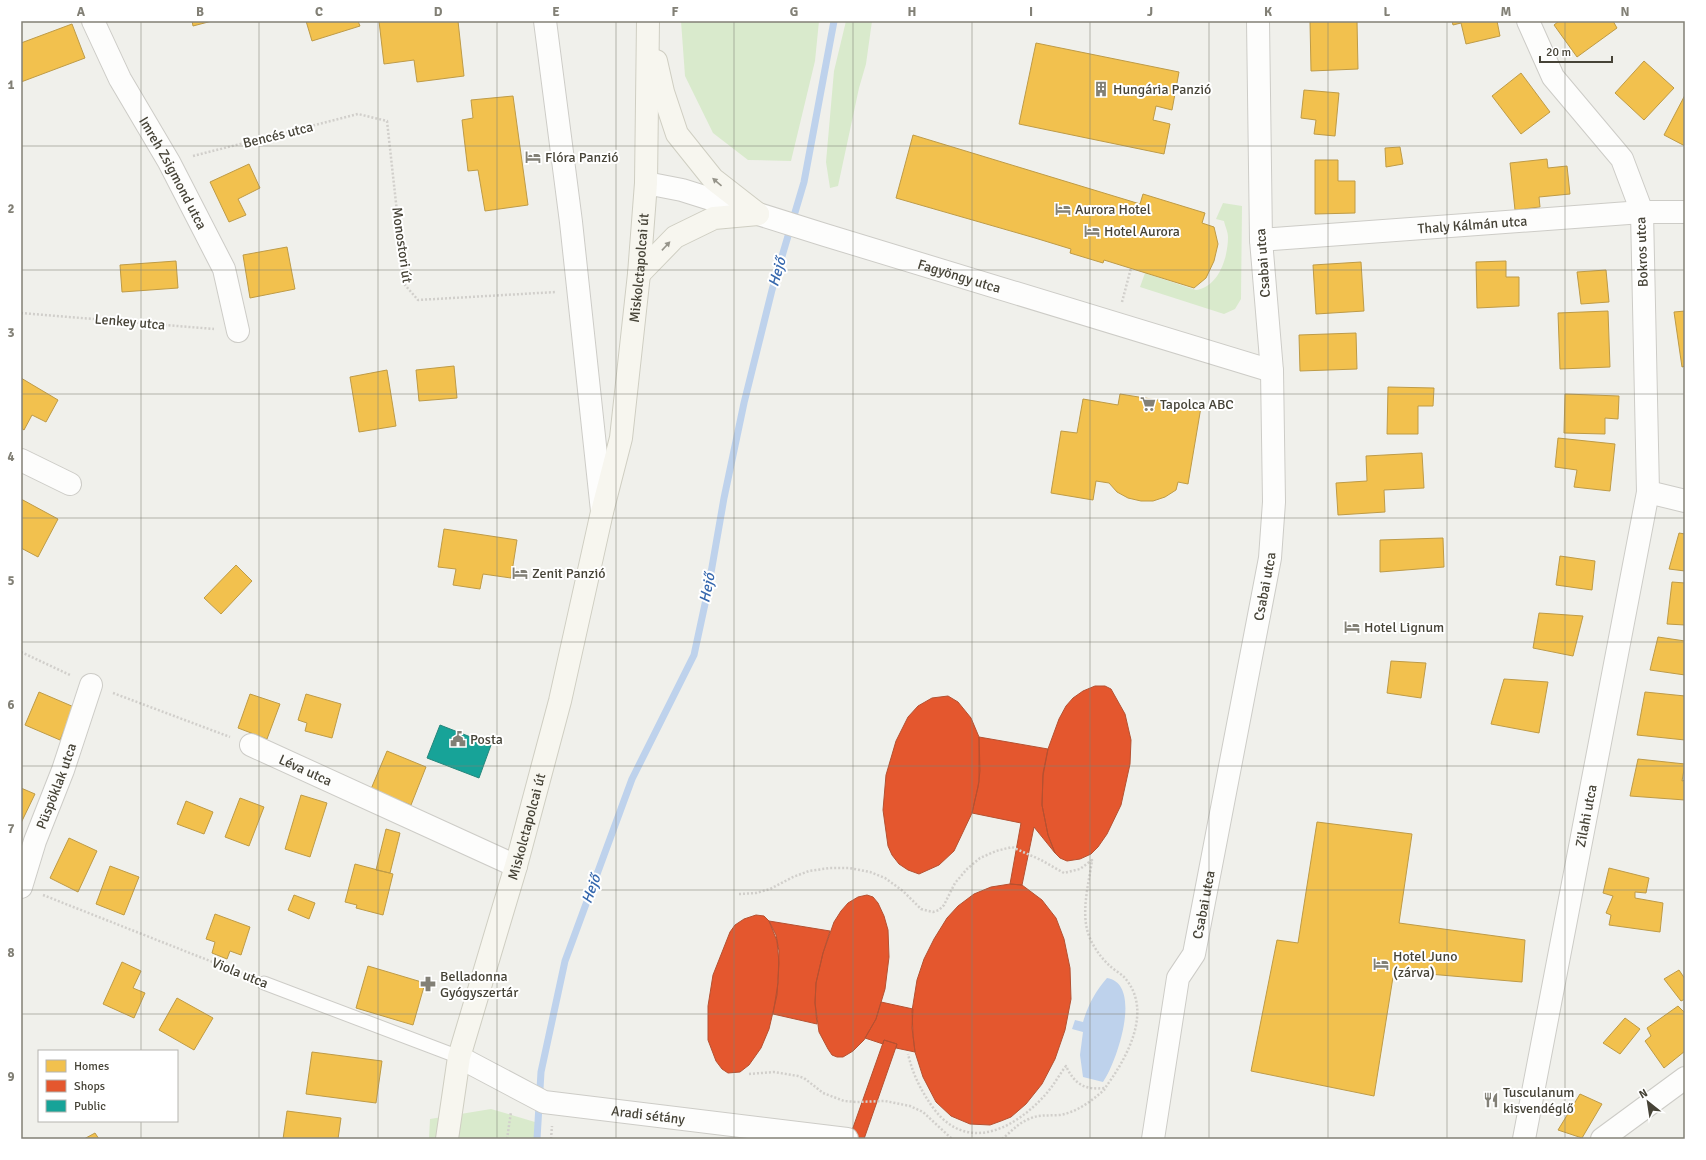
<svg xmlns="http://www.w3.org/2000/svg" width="1706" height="1160" font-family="Signika,sans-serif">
<rect width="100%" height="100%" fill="#f0f0eb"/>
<path fill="#d9eacc" d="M681,21h138l-4,40 -24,100 -43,-1 -35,-27 -28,-57z
M846,21h26l-6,43 -7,24 -21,98 -8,2 -4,-26 8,-91z
M1223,203l19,3 -1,93 -6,10 -11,5 -84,-27 5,-14 51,17c23,-3 32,-33 32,-53 0,-5 -3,-11 -4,-16l-8,-2z
M491,1109l44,13 -1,17h-105l1,-20z"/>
<path fill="#bed2ec" d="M1107,978c37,6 9,86 -4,104l-20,-5 -3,-22 3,-23 -11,-3 3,-9 8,2c5,-17 12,-30 24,-44z"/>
<path fill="#f2c14e" stroke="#be9b47" d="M192,21h20l-19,5z
M306,21h52l2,5 -48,15z
M379,21h79l6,55 -47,6 -3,-22 -30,4z
M1310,21h47l1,48 -47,2z
M1452,21h45l3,15 -34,8 -5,-21 -8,2z
M1559,21h54l4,7 -40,29 -23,-32z
M72,24l13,34 -64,24v-39z
M1036,43l143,29 -7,38 -16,-4 -3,14 17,4 -6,30 -145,-30z
M1644,61l30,27 -30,32 -29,-27z
M1521,73l29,39 -29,22 -29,-38z
M1304,90l35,3 -4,43 -21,-2 2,-14 -15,-2z
M1685,95v51l-21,-11z
M513,96l15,109 -43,6 -7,-41 -10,1 -6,-51 11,-2 -2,-18z
M913,135l227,69 3,-10 62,19 -3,10 12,4 4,17 -4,17 -8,17 -12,10 -90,-28 -1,3 -33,-10 1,-4 -36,-11 -139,-40z
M1400,147l3,17 -17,3 -1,-19z
M1547,159l1,9 19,-2 3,28 -31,3 1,10 -25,3 -5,-47z
M1315,160h23v21h17v32l-40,1z
M249,164l11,24 -22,11 8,16 -17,7 -19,-40z
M287,247l8,42 -45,9 -7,-43z
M176,261l2,27 -56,4 -2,-27z
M1506,261v16h13v29l-42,2 -1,-46z
M1361,262l3,49 -48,3 -3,-49z
M1606,270l3,32 -28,2 -4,-32z
M1608,311l2,56 -50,2 -2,-56z
M1685,311v55l-3,1 -8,-55z
M1356,333l1,36 -57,2 -1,-36z
M454,366l3,32 -38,3 -3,-31z
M387,370l9,56 -37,6 -9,-55z
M21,378l37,22 -12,22 -14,-7 -8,15 -3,-2z
M1388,387l46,1 -1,18h-15v28h-31z
M1120,394l81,13 -13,77 -10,-2 -2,8 -11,7 -12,4h-12l-13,-3 -11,-6 -8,-9 -13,-2 -3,19 -42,-7 10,-62 16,2 6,-34 35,6z
M1565,394l54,2 -1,23 -13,-1v16l-41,-1z
M1558,438l57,6 -5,47 -36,-4 3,-17 -22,-3z
M1422,453l2,35 -40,2 1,22 -47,3 -2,-32 31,-2 -1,-25z
M21,499l37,20 -20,38 -17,-9z
M444,529l73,11 -6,38 -28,-4 -3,15 -27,-4 3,-16 -18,-2z
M1679,533l6,1v37l-16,-2z
M1443,538l1,29 -64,5v-32z
M1560,556l35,5 -3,29 -36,-5z
M236,565l16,16 -31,33 -17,-16z
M1672,582l13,1v42l-18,-1z
M1539,613l44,3 -10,40 -40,-8z
M1658,637l27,4v34l-35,-5z
M1391,661l35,2 -5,35 -34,-5z
M1504,679l44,3 -9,51 -48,-9z
M39,692l35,15 -14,33 -35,-15z
M1645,692l40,4v44l-48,-5z
M250,694l30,10 -13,35 -29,-11z
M306,694l35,10 -9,34 -27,-7 2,-8 -9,-3z
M387,751l39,16 -15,38 -40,-16z
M1638,759l47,5 -3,17 3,-1v20l-55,-4z
M21,788l14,6 -14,29z
M301,795l26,8 -17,54 -25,-8z
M240,798l24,9 -15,39 -24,-9z
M186,801l27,11 -9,22 -27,-10z
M1317,822l95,12 -13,89 126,17 -3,42 -128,-11 -20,125 -123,-25 26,-131 21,3z
M386,829l14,4 -10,40 -14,-3z
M69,838l28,13 -19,41 -28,-14z
M355,864l38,10 -10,41 -27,-7 1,-3 -12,-3z
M110,866l29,11 -15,38 -28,-11z
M1609,868l40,10 -3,15 -11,-1v6l28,5 -3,29 -51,-7 2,-10 -5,-2 7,-17 -10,-3z
M294,895l21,8 -6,16 -21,-9z
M215,914l35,13 -9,28 -11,-4 -3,8 -15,-6 3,-11 -9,-3z
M122,962l19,9 -8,17 12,5 -11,25 -31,-14z
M368,966l57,17 -12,42 -57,-17z
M1679,970l6,9v20l-4,2 -17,-22z
M177,998l36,20 -19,32 -35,-20z
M1678,1006l7,7v38l-21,17 -19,-27 6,-5 -4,-8z
M1625,1018l15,11 -20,25 -17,-11z
M312,1052l70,9 -6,42 -70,-9z
M1580,1094l22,10 -20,34 -24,-8z
M287,1111l54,7 -3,21h-55z
M95,1133l4,6h-15z"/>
<path fill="#e4572e" stroke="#b55131" d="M1095,686h10l6,3 14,25 6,26 -1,24 -9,41 -14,29 -9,13 -7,7 -11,5 -13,2 -7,-3 -5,-5 -7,-18 -6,-30 1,-32 5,-24 11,-30 7,-13 7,-8 10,-7z
M948,696l10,6 13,16 8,19 1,34 -2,16 -6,26 -18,38 -15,14 -20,9 -11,-4 -9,-6 -7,-9 -4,-9 -5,-36 3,-35 10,-34 12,-24 10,-11 14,-8z
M979,737l69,12 -5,27 -1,29 6,30 7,18 -21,-26 -12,58 -12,-1 11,-61 -49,-10 7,-31z
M1010,884l12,1 20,15 14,18 8,21 6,29 1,31 -6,31 -10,29 -13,25 -16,20 -15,13 -10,4 -11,4 -20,-1 -19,-8 -15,-14 -13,-25 -8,-25 -2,-17 -1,-24 5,-31 7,-21 10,-20 13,-21 11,-12 16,-12 17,-7z
M867,895l6,2 5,6 6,13 4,14 1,27 -4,32 -9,30 -12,21 -11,11 -10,6h-6l-5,-2 -4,-6 -9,-17 -4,-29 1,-20 7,-30 11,-31 7,-11 7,-8 10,-6z
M756,915l8,1 5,5 8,20 2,22 -2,32 -8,34 -8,19 -12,17 -9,7 -12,1 -6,-4 -6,-8 -8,-21v-34l5,-31 17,-43 5,-7 9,-6z
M769,921l61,10 -7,22 -7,30 -1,20 2,21 -44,-10 5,-31 1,-32 -3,-16z
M881,1002l32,7 -1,19 3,24 -19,-4 1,-4 -13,-4 -1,4 -18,-6 11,-19z
M884,1040l13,4 -33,95h-15z"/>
<path fill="#17a398" stroke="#25867b" d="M440,725l51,20 -12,33 -52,-20z"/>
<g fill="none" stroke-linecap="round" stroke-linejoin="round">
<path stroke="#bed2ec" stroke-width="7" d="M537,1139l4,-67 24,-111 67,-182 62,-124 14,-65 16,-92 20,-95 28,-113 32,-108 30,-161"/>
<defs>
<path id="lane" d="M264,983l195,74"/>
<g id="street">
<path id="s1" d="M93,21l27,58 49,83 55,107 14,62"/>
<path d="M545,21l26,201 31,289"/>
<path id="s2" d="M646,183l36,7 143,45 447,136"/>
<path id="s3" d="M1261,240l381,-28h43"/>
<path d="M21,460l49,24"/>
<path d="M1648,492l37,9"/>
<path id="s4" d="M251,745l265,121"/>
<path id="s5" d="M21,887l14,-46 28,-71 28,-85"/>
<path id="s6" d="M459,1057l85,45 303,37"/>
<path id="s7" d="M1153,1139l25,-161 16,-24 76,-396 4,-56 -2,-131 -11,-131 -3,-219"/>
<path id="s8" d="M1524,1139l124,-647 -6,-280 -20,-53 -69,-82 -25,-56"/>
<path d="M1602,1139l83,-61"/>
</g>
<g id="secondary">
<path d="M656,61l7,31 14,42 36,45 45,35"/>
<path d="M639,274l36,-37 39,-19 44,-4"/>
<path id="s9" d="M447,1139l12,-82 57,-191 44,-165 42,-189 19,-74 18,-164 7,-91 2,-162"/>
</g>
</defs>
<use href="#lane" stroke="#cdccc7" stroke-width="15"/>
<use href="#street" stroke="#cdccc7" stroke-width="24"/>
<use href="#secondary" stroke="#cfcec2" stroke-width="24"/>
<path stroke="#d1cfcb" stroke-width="2.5" stroke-dasharray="2 2" stroke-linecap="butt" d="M193,156l165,-42 29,7 18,164 13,15 138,-8
M1122,302l9,-34
M21,313l193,16
M21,652l49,23
M113,693l117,44
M739,894l17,-1 14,-4 23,-12 16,-6 21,-3h19l21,4 15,6 18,13 18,18 12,3 6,-2 5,-5 11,-22 12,-14 13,-11 16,-7 16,-4 29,13 23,13 16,-4 12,-9c-3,23 -11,50 -4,73 4,12 12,24 22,33 4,4 10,7 14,11 30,33 3,81 -19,111 -20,2 -30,-3 -39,-22 -7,9 -12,19 -20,28 -30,34 -78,60 -112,15 -13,-18 -21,-34 -26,-55
M43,895l205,81
M749,1074l25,-2 24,4 6,2 19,15 21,8 13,1 28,-1 25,5 13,6 29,27
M507,1139l4,-27
M551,1139l1,-13
M1002,1139c9,-7 16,-16 27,-20 10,-5 20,-3 31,-4 17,-3 32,-14 45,-26"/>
<use href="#lane" stroke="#fdfdfc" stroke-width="13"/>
<use href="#street" stroke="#fdfdfc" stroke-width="22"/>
<use href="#secondary" stroke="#f7f6ef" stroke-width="22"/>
</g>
<defs><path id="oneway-solid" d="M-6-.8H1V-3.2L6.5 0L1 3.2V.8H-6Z"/></defs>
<g fill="#96948a">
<use href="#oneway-solid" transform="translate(717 182) rotate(-139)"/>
<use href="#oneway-solid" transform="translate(666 246) rotate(-47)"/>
</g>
<path fill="none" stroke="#828076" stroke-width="1" stroke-opacity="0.55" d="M141,21v1030M259,21v1118M378,21v1118M497,21v1118M616,21v1118M734,21v1118M853,21v1118M972,21v1118M1090,21v1118M1209,21v1118M1328,21v1118M1447,21v1118M1565,21v1118M21,146h1664M21,270h1664M21,394h1664M21,518h1664M21,642h1664M21,766h1664M21,890h1664M21,1014h1664M141,1121v18"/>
<defs>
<symbol id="building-bare" viewBox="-9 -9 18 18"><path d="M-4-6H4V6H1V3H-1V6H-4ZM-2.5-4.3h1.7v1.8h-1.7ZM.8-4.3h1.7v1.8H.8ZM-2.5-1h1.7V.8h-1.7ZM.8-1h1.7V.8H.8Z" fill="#828076" stroke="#fff" stroke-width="2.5" paint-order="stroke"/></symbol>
<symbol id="hotel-bare" viewBox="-9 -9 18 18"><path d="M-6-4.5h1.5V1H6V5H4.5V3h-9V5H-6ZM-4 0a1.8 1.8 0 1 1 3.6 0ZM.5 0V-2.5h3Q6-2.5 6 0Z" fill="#828076" stroke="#fff" stroke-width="2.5" paint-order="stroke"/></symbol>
<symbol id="supermarket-bare" viewBox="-9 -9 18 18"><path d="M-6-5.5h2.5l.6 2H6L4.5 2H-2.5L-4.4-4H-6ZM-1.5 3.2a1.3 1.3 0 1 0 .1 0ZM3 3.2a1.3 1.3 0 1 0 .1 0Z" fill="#828076" stroke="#fff" stroke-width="2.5" paint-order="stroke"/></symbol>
<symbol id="civic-bare" viewBox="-9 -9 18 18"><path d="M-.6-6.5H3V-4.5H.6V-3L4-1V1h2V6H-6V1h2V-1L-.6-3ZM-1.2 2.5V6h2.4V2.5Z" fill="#828076" stroke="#fff" stroke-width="2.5" paint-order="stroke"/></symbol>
<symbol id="pharmacy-bare" viewBox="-9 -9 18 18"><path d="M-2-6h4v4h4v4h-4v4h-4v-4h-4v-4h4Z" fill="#828076" stroke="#fff" stroke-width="2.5" paint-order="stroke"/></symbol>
<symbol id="restaurant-bare" viewBox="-9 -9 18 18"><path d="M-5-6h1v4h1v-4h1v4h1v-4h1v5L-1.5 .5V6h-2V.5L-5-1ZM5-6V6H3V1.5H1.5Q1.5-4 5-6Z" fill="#828076" stroke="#fff" stroke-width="2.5" paint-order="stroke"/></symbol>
</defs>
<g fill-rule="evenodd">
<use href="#building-bare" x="1090" y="78" width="22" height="22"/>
<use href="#hotel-bare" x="522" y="146" width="22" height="22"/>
<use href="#hotel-bare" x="1052" y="198" width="22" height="22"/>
<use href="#hotel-bare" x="1081" y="220" width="22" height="22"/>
<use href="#supermarket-bare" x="1137" y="393" width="22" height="22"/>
<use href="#hotel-bare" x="509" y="562" width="22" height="22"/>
<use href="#hotel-bare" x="1341" y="616" width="22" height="22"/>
<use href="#civic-bare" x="447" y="728" width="22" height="22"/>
<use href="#hotel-bare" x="1370" y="953" width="22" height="22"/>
<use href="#pharmacy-bare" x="417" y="973" width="22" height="22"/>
<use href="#restaurant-bare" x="1480" y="1089" width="22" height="22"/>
</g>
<g text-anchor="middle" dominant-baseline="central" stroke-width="4" stroke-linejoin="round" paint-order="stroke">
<g font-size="14" fill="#464337" stroke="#fff" text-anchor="start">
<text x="1113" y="89">Hungária Panzió</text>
<text x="545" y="157">Flóra Panzió</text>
<text x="1075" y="209">Aurora Hotel</text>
<text x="1104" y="231">Hotel Aurora</text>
<text x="1160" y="404">Tapolca ABC</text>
<text x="532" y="573">Zenit Panzió</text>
<text x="1364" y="627">Hotel Lignum</text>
<text x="470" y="739">Posta</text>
<text x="1393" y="956">Hotel Juno<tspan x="1393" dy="16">(zárva)</tspan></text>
<text x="440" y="976">Belladonna<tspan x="440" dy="16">Gyógyszertár</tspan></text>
<text x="1503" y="1092">Tusculanum<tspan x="1503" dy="16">kisvendéglő</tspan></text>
</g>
<g font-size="14" fill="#464337" stroke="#fff">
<text transform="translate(278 135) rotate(-14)">Bencés utca</text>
<text stroke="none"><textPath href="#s1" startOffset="172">Imreh Zsigmond utca</textPath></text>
<text stroke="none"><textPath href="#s3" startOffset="212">Thaly Kálmán utca</textPath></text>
<text transform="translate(402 245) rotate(82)">Monostori út</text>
<text transform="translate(1642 252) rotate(-92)">Bokros utca</text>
<text transform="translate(1263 263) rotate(-94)">Csabai utca</text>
<text stroke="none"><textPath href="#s9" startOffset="894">Miskolctapolcai út</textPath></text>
<text stroke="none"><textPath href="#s2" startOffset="327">Fagyöngy utca</textPath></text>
<text transform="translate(130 322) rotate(5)">Lenkey utca</text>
<text stroke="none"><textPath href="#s7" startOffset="566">Csabai utca</textPath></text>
<text stroke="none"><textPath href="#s4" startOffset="60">Léva utca</textPath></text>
<text stroke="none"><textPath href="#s5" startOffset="107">Püspöklak utca</textPath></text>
<text stroke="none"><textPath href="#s8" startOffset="329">Zilahi utca</textPath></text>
<text stroke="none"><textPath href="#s9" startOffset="323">Miskolctapolcai út</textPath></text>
<text stroke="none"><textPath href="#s7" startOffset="242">Csabai utca</textPath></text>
<text transform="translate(240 973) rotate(22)">Viola utca</text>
<text stroke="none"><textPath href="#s6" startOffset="201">Aradi sétány</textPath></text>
</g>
<g font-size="15" font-style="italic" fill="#3567ad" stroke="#fff">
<text transform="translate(777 272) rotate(-74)">Hejő</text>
<text transform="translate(707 588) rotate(-79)">Hejő</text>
<text transform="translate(591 889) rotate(-70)">Hejő</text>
</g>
</g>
<rect width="1706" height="1160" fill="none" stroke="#ffffff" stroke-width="44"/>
<rect x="38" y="1050" width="140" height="72" fill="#ffffff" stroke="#b5b4af"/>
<rect x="46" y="1060" width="20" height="12" fill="#f2c14e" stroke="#b5b4af"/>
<text x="74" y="1070" font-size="12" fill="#464337">Homes</text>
<rect x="46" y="1080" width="20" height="12" fill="#e4572e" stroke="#b5b4af"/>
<text x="74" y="1090" font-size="12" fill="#464337">Shops</text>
<rect x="46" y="1100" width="20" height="12" fill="#17a398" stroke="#b5b4af"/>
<text x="74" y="1110" font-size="12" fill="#464337">Public</text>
<g transform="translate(1648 1102) rotate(330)" stroke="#ffffff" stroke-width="3" paint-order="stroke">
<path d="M0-3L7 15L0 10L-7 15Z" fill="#464337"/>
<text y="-6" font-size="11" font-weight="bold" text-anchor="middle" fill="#464337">N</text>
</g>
<path d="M1540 56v6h72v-6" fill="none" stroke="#464337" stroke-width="2"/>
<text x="1546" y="56" font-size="12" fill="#464337" stroke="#ffffff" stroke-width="3" paint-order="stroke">20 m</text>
<rect x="22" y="22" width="1662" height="1116" fill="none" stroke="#828076" stroke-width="1.5"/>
<g font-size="13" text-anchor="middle" font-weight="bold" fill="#828076">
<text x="81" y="16">A</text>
<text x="200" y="16">B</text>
<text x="319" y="16">C</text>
<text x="438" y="16">D</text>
<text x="556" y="16">E</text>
<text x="675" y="16">F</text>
<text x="794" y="16">G</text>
<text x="912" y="16">H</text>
<text x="1031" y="16">I</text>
<text x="1150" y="16">J</text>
<text x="1268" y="16">K</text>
<text x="1387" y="16">L</text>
<text x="1506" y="16">M</text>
<text x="1625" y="16">N</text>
<text x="11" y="89">1</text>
<text x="11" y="213">2</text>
<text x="11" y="337">3</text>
<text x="11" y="461">4</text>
<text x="11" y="585">5</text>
<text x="11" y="709">6</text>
<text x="11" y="833">7</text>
<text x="11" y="957">8</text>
<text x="11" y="1081">9</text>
</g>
</svg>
